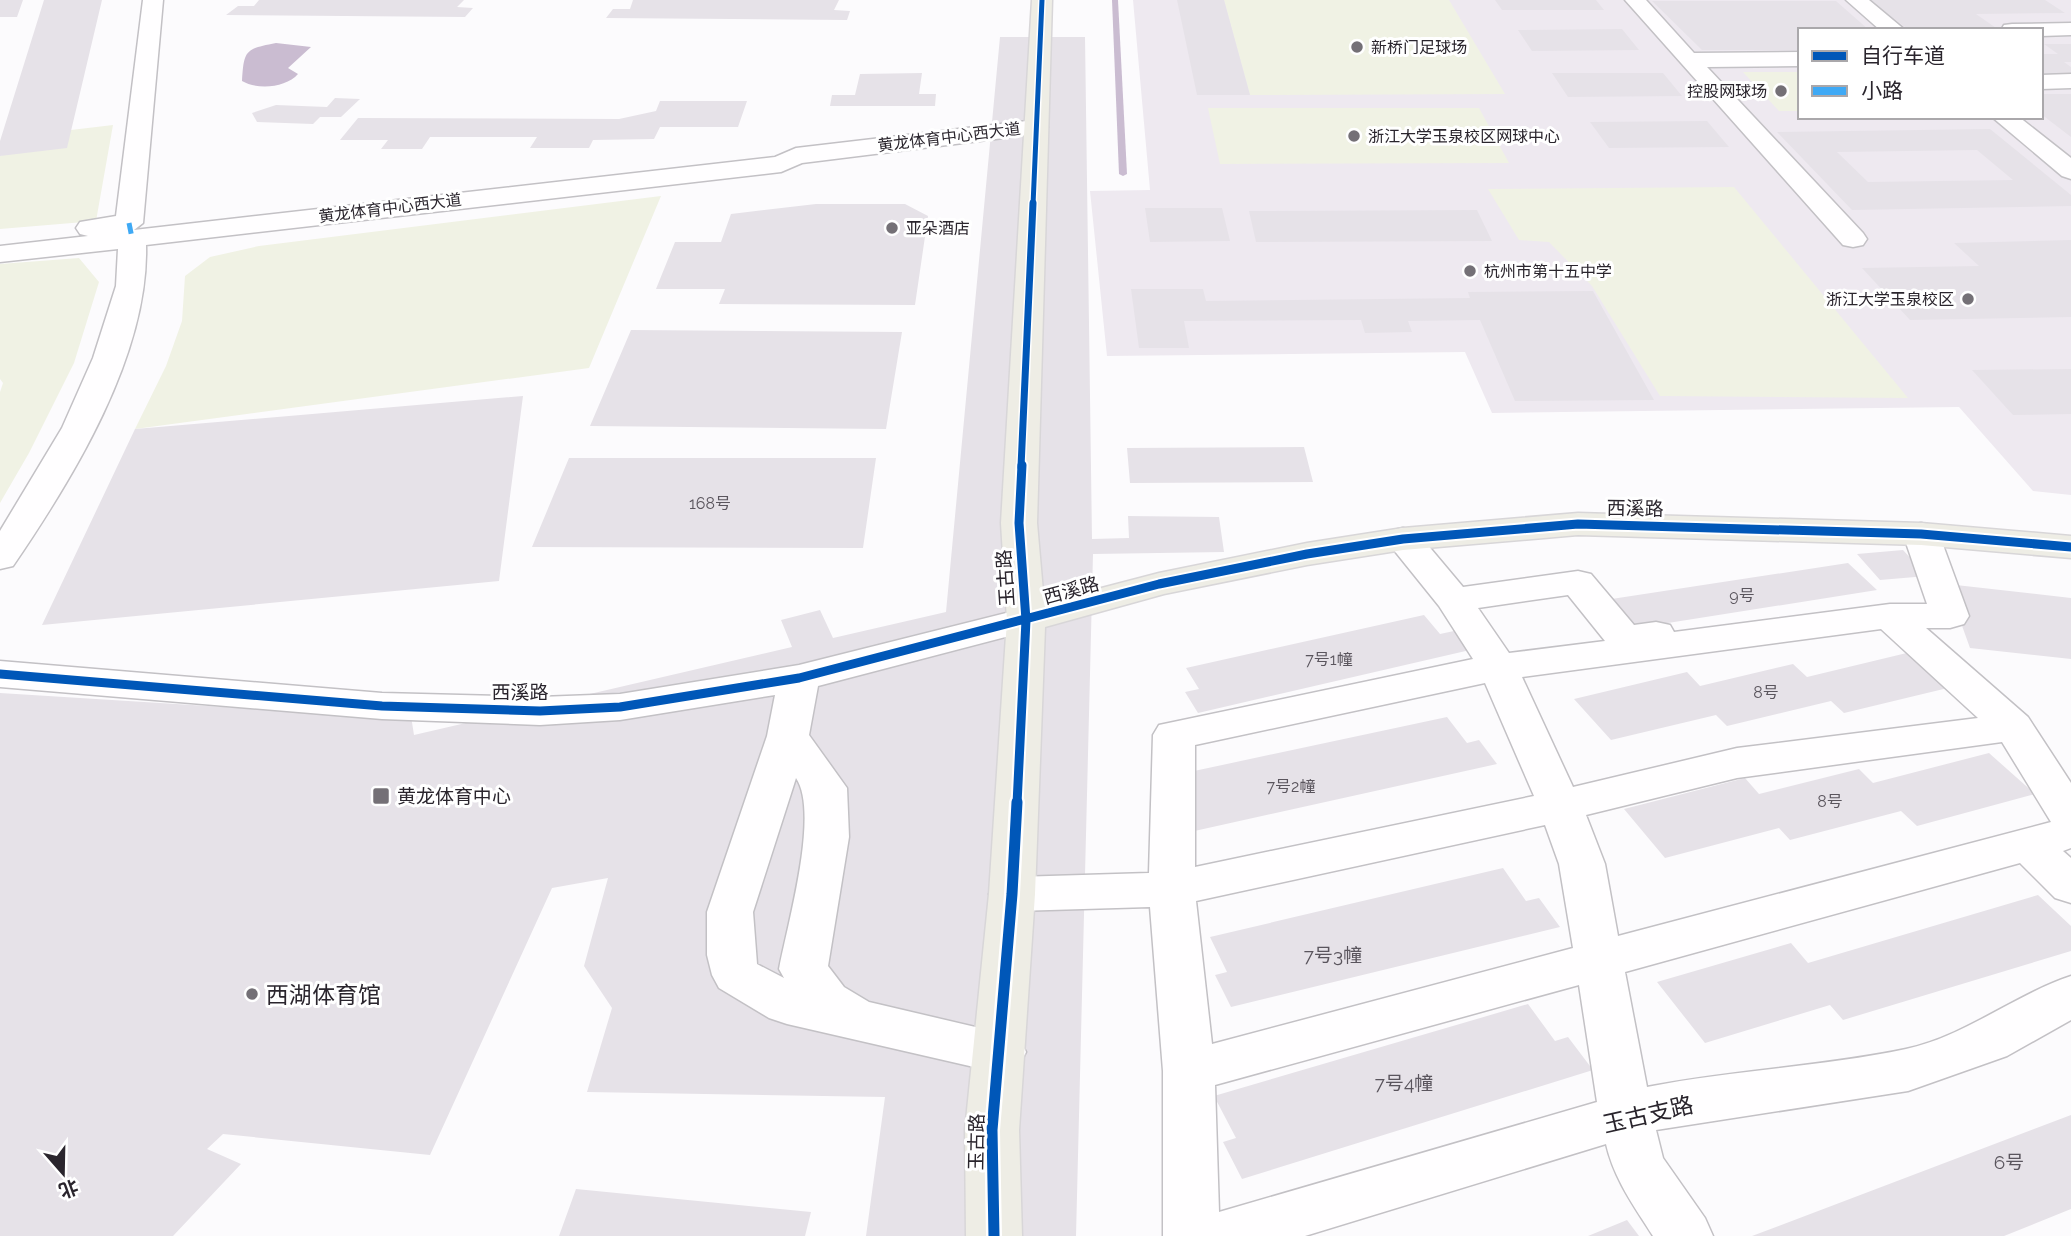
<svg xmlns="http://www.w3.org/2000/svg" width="2071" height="1236" font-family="Raleway,'Noto Sans SC',sans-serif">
<rect width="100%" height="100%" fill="#fcfbfd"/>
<path fill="#eee9f0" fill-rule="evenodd" d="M1133,0h938v495l-38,-4 -74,-84 -467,6 -27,-61 -358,4 -17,-165 60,-1zM1800,30h241v87h-241z"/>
<path fill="#f0f2e4" d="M1224,0h225l56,94 -255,1z
M1743,72h57v39h-21z
M1208,108h271l30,55 -289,1z
M113,125l-17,96 -96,8v-73l71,-26z
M1734,187l174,211 -248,-2 -68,-110 -43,-44 -30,-2 -31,-51z
M661,196l-72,172 -454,61 31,-63 16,-45 3,-45 25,-19 49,-11z
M79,258l20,24 -25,81 -45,90 -29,50v-111l3,-9 -3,-4v-115z"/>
<path fill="#cabcd1" d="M276,43l35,4 -23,21 10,6c-12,14 -41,16 -56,7 2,-31 3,-32 34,-38z"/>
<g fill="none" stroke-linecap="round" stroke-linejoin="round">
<path fill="#cabcd1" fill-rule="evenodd" d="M1112,0h6l9,174 -4,2 -4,-2z"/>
</g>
<path fill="#e6e2e8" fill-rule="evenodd" d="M0,0h23l-6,17h-17z
M44,0h58l-35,148 -67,8v-15z
M259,0h205l-7,7 16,1 -8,9 -239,-2 12,-9h16z
M633,0h206l-5,10 16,1 -3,9 -241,-2 7,-9h17z
M1177,0h47l26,95h-53z
M1495,0h101l8,10h-102z
M1869,0h176l20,13 -89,1 23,16h-90z
M1652,1h184l33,29h-69v20h-98z
M1622,29l17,21 -107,1 -14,-21z
M1000,37h85l7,502 37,-1 -1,-22 91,1 5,35 -131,2 -17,682h-210l19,-139 -298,-5 25,-84 -28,-42 24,-88 -56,10 -122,267 -207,-21 -16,15 34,15 -68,72h-173v-543l366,23h45l3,19 378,-88 -11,-27 39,-10 13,28 113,-26z
M2044,44h27v18h-7l7,5v7h-30v-20h17z
M922,73l-3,21h17l-1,12h-105l2,-11h23l5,-21z
M1552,73h111l19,23 -114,1z
M2041,94h30v43l-30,-23z
M335,98l25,1 -19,18h-21l-7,7 -56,-2 -5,-9 24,-8 51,2z
M660,101h87l-9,26h-78l-6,12 -61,1 -4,8h-59l7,-11h-107l-8,12h-41l7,-9h-48l18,-22 261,1 37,-8z
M1707,121l22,26 -120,1 -19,-26z
M1990,129l81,66v11l-219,4 -75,-78zM1977,150l36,30 -145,2 -31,-30z
M816,204h89l23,12 -13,89 -196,-1 6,-15h-69l19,-47h46l10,-28z
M1145,208h77l8,33 -80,1z
M1477,210l15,31 -236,1 -7,-31z
M2071,240v77l-161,3 -48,-52 117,-2 -25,-23z
M1131,289h72l3,12 264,-3 -2,-6 125,-1 61,109 -139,1 -35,-81 -72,1 4,11 -47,1 -4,-13 -177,1 5,27h-50z
M631,330l271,2 -16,97 -296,-3z
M2071,369v45l-58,1 -41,-45z
M523,396l-24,185 -457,44 93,-196z
M1304,447l9,35 -183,1 -3,-35z
M569,458h307l-13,90 -331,-1z
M1903,550l24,26 -47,4 -23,-26z
M1848,563l29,27 -247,39 -25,-29z
M1947,584l124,14v61l-101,-11z
M1424,615l16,19 14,-3 16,19 -272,63 -13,-21 14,-3 -13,-21z
M1915,651l41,35 -112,27 -13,-12 -104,25 -11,-11 -105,25 -37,-41 113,-27 13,14 93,-22 14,13z
M1447,717l20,26 12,-3 18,24 -307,68 -10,-58z
M1989,753l46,41 -118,32 -16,-15 -111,29 -11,-12 -114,30 -41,-49 121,-31 14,16 100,-25 14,14z
M1503,868l23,33 13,-3 21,29 -329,80 -16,-32 12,-3 -17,-35z
M2038,895l33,31v25l-228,69 -13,-15 -125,38 -48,-61 134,-39 17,20z
M1528,1004l27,37 13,-4 25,33 -351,109 -19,-37 13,-4 -22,-42z
M2071,1115v94l-67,27h-252z
M576,1189l235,23 -6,24h-246z
M1627,1220l12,16h-51z"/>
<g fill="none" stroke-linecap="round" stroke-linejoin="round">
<defs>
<path id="minor" d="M143,0h20l-20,223 -9,7 641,-73 21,-9 240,-28 9,2 3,5 -3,5 -9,2 -234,29 -21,9 -635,73c3,110 -73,233 -133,321l-13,3v-38l62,-103 31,-70 23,-72 2,-37 -118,13v-16l88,-10 -8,-2 -4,-6 4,-6 36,-6z
M1625,0h21l48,53 106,-1v14l-93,1 156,166 4,6 -4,6 -10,2 -10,-2z
M1846,0h23l36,30h-25z
M2071,23v12l-30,1v-6h-40l3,-5 8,-1z
M2071,74v14l-30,1v-14z
M1992,117h27l52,41v21l-9,-3z
M1921,523l13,3 5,8 30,82 -5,8 -14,4h-24l102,89 43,66v65l-8,3 8,7v45l-16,-5 -35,-35 -395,109 22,115c85,-17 174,-20 259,-38 60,-13 108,-54 165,-73v44l-64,36 -99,35 -252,39 7,28 42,60 8,18h-60c-19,-30 -39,-57 -47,-92l-301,92h-142v-165l-13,-164 -138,4 -16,-5 -7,-12 7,-12 16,-5 137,-4 4,-138 6,-10 314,-66 -34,-53 -54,-67 5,-8 13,-3 13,3 47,56 115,-16 13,3 43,51 22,-3 14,3 4,7 216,-28h37l-24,-70 5,-8zM1568,595l37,46 -96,12 -31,-45zM1881,629l97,89 -241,30 -164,39 -51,-110zM1485,683l49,113 -339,71v-122zM2002,742l49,80 -433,114 -13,-72 -19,-49 151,-37zM1545,825l14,39 14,84 -361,96 -16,-143zM1579,985l18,117 -378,110 -4,-127z
M1026,608l14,4 5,8 -5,8 -222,58 -9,49 38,53 2,49 -21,129 16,21 25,15 149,35 8,15 -8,15 -18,6 -213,-49 -18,-6 -50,-30 -7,-13 -5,-20v-43l60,-176 8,-41 -155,25 -80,5 -158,-6 -382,-32v-26l382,32 158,4 80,-3 179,-29zM796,778c24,35 -9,148 -17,191l5,9 -27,-14 -4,-52z"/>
<path id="major" d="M1032,0h20l-15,523 7,80 115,-30 148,-30 96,-15 175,-15 343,10 150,13v22l-150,-13 -343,-10 -175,15 -96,15 -143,29 -119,33 -10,267 -16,236 3,106h-56l-1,-106 24,-236 18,-274 -6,-97z"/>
</defs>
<use href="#minor" stroke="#c3c1c5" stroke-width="3"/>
<use href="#major" stroke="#d8d6d8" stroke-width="3"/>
<use href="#minor" fill="#fffeff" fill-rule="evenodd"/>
<use href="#major" fill="#eeede5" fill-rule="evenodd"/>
<path stroke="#3fa9f5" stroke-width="5" stroke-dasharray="11 5" stroke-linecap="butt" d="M129,223l3,15"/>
<defs>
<path id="cycleway-far3" d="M1033,205l9,-205"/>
<path id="cycleway-far2" d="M1021,467l12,-264"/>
<path id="cycleway-far1" d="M0,674l382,32 158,5 80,-4 179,-29 360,-94 148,-30 96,-15 175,-15 343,10 150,13
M1017,804l9,-184 -7,-97 3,-58"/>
<path id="cycleway" d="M994,1236l-2,-106 20,-236 5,-92"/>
</defs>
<use href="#cycleway-far3" stroke="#fff" stroke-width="8"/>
<use href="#cycleway-far2" stroke="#fff" stroke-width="10"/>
<use href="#cycleway-far1" stroke="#fff" stroke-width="13"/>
<use href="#cycleway" stroke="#fff" stroke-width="16"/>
<use href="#cycleway-far3" stroke="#0057b8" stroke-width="5"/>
<use href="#cycleway-far2" stroke="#0057b8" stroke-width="7"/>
<use href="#cycleway-far1" stroke="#0057b8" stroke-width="9"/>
<use href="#cycleway" stroke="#0057b8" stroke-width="11"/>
</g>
<g fill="#747076" stroke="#fff" stroke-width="2.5">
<circle cx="1357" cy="47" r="7"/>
<circle cx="1781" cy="91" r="7"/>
<circle cx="1354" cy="136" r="7"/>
<circle cx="892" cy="228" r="7"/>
<circle cx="1470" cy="271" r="7"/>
<circle cx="1968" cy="299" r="7"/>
<rect x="372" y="787" width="18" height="18" rx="3.5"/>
<circle cx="252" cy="994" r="7"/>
</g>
<g text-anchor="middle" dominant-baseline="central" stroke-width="6" stroke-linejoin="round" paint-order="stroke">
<g font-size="16" fill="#2a252d" stroke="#fff" text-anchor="start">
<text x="1371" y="47">新桥门足球场</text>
<text x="1767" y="91" text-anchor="end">控股网球场</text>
<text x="1368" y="136">浙江大学玉泉校区网球中心</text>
<text x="906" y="228">亚朵酒店</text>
<text x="1484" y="271">杭州市第十五中学</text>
<text x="1954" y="299" text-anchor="end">浙江大学玉泉校区</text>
</g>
<g font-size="16" fill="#2a252d" stroke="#fff">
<text transform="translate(949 137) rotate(-7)">黄龙体育中心西大道</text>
<text transform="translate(390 208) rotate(-7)">黄龙体育中心西大道</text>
</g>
<g font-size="16" fill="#5a555d">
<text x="710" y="503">168号</text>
<text x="1742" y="595">9号</text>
<text x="1329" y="659">7号1幢</text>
<text x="1766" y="692">8号</text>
<text x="1291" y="786">7号2幢</text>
<text x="1830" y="801">8号</text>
</g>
<g font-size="19" fill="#2a252d" stroke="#fff">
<text transform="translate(1635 508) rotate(1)">西溪路</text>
<text transform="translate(1005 578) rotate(-94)">玉古路</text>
<text transform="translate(1071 590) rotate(-15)">西溪路</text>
<text x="520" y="692">西溪路</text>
<text transform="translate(976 1142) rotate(-89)">玉古路</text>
</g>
<g font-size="19" fill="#2a252d" stroke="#fff" text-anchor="start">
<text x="397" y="796">黄龙体育中心</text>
</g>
<g font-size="19" fill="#5a555d">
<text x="1333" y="955">7号3幢</text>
<text x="1404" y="1083">7号4幢</text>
<text x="2009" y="1162">6号</text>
</g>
<g font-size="23" fill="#2a252d" stroke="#fff" text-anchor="start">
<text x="266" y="994">西湖体育馆</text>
</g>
<g font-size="23" fill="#2a252d" stroke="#fff">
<text transform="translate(1648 1114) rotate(-13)">玉古支路</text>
</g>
</g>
<rect x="1798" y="28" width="245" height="91" fill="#ffffff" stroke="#aaa8ab" stroke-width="2"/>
<rect x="1812" y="51" width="35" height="10" fill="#0057b8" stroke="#aaa8ab" stroke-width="2"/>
<text x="1861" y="63" font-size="21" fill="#2a252d">自行车道</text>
<rect x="1812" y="86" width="35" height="10" fill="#3fa9f5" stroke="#aaa8ab" stroke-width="2"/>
<text x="1861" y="98" font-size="21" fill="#2a252d">小路</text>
<g transform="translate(63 1173) rotate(160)" stroke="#ffffff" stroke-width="5" paint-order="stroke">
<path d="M0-5L12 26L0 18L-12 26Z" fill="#2a252d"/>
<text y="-10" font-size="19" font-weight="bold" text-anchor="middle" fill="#2a252d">北</text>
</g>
</svg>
